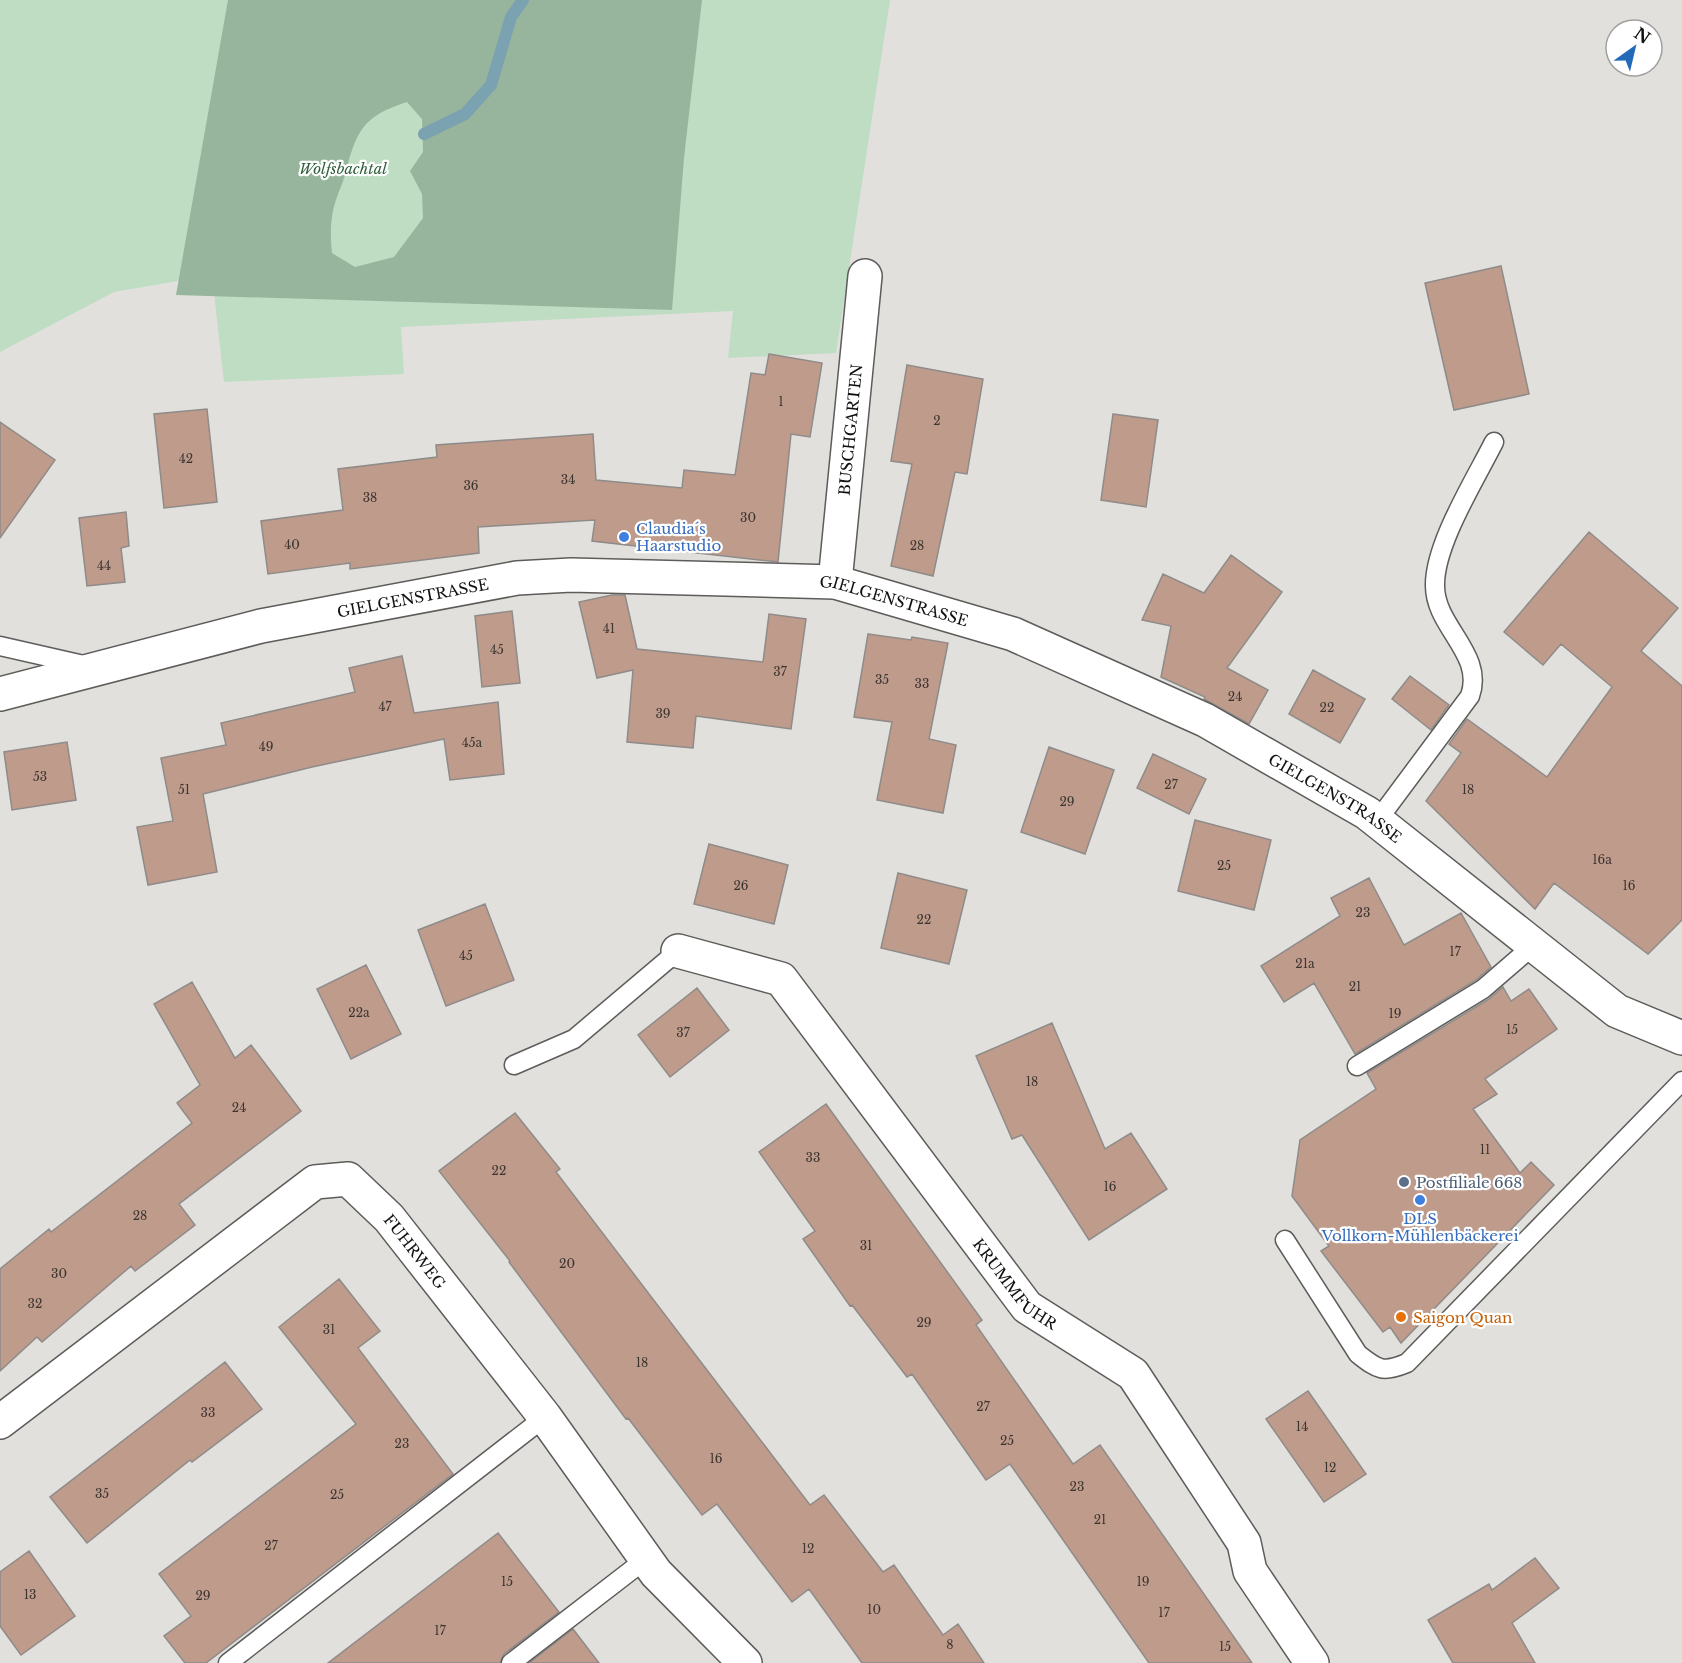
<svg xmlns="http://www.w3.org/2000/svg" width="1682" height="1663" font-family="'Libre Baskerville',serif">
<rect width="100%" height="100%" fill="#e2e0dd"/>
<path fill="#beddc3" d="M0,0h890l-54,353 -108,5 5,-47 -332,16 3,47 -180,8 -12,-107 -98,17 -114,60z"/>
<path fill="#97b59c" fill-rule="evenodd" d="M228,0h474l-18,158 -12,152 -496,-15zM407,102l15,17 1,33 -13,19 12,23 1,24 -29,39 -39,10 -23,-14c-2,-19 -2,-37 5,-56 2,-7 6,-14 8,-22 11,-43 17,-59 62,-73z"/>
<g fill="none" stroke-linecap="round" stroke-linejoin="round">
<path stroke="#7aa2b1" stroke-width="12" d="M424,134l41,-20 26,-29 20,-68 12,-17"/>
</g>
<path fill="#bf9b8c" stroke="#8e8b89" stroke-width="1.5" d="M1501,266l28,128 -75,16 -29,-127z
M769,354l53,9 -12,74 -19,-3 -13,128 -186,-21 3,-21 -117,7 1,26 -129,16v-6l-82,11 -7,-53 82,-11 -5,-41 99,-12 -1,-12 157,-11 3,46 86,8 2,-18 51,5 16,-102 14,2z
M907,365l76,14 -16,95 -12,-2 -22,104 -42,-10 21,-102 -21,-3z
M207,409l10,93 -53,6 -10,-94z
M1113,414l45,6 -12,87 -45,-7z
M0,422l55,38 -55,78z
M126,512l3,34 -8,2 4,34 -38,4 -8,-68z
M1589,532l89,76 -37,43 41,35v234l-34,34 -94,-71 -19,26 -109,-108 35,-48 -12,-9 18,-25 80,58 65,-90 -51,-43 -18,21 -39,-33z
M1231,555l51,37 -55,76 41,22 -19,34 -45,-25 1,-2 -44,-20 10,-51 -29,-6 21,-46 41,19z
M612,595h13l12,54 126,13 6,-48 37,5 -15,110 -95,-13 -3,32 -66,-6 6,-72 -36,8 -18,-76z
M512,611l8,72 -38,4 -7,-71z
M868,634l43,6 1,-3 36,6 -19,96 27,6 -13,68 -66,-13 15,-78 -38,-5z
M402,656l12,57 84,-11 6,72 -54,6 -6,-41 -132,28 -109,27 14,78 -69,13 -11,-58 36,-6 -12,-63 65,-13 -5,-22 134,-31 -6,-24z
M1313,670l52,29 -25,44 -51,-29z
M1410,676l39,29 -18,25 -39,-31z
M67,742l9,58 -64,10 -8,-58z
M1049,747l65,23 -29,84 -64,-22z
M1153,754l53,25 -17,35 -52,-26z
M1195,820l76,20 -17,70 -76,-19z
M709,844l79,21 -14,59 -80,-20z
M898,873l69,17 -18,74 -68,-16z
M1369,878l35,67 57,-32 30,54 -15,13 -121,74 -41,-71 -30,19 -23,-36 79,-50 -9,-18z
M485,904l29,76 -68,26 -28,-76z
M366,965l35,69 -50,25 -34,-70z
M192,982l43,76 16,-13 50,66 -122,93 16,21 -60,46 -4,-5 -89,76 -5,-5 -37,34v-102l49,-40 2,3 141,-109 -15,-20 23,-18 -46,-81z
M1503,987l8,14 18,-12 28,40 -72,50 12,15 -24,15 47,64 11,-11 23,23 -153,158 -11,-16 -7,5 -62,-81 8,-5 -37,-50 8,-56 76,-51 -9,-16 122,-74z
M697,988l32,42 -59,47 -32,-42z
M1052,1023l53,126 26,-16 36,56 -78,51 -67,-105 -10,4 -36,-83z
M826,1104l156,216 -6,5 97,139 27,-19 152,218h-103l-139,-199 -24,16 -74,-106 -5,3 -55,-72 -2,1 -47,-67 12,-8 -56,-79z
M515,1113l45,56 -4,3 254,333 14,-10 59,77 11,-7 49,70 15,-11 26,39h-122l-53,-74 -17,13 -75,-98 -15,11 -74,-97 -2,1 -117,-157 1,-1 -71,-90z
M339,1279l41,52 -22,17 95,126 -247,189h-21l-21,-27 27,-20 -32,-42 197,-150 -77,-97z
M225,1362l37,47 -70,53 -2,-2 -103,83 -37,-46z
M1308,1391l58,83 -42,28 -58,-83z
M498,1533l61,79 -55,42 -4,9h-172z
M29,1551l46,65 -54,39 -21,-29v-54z
M1535,1558l24,30 -47,35 23,40h-82l-25,-43 61,-36 3,6z
M573,1629l26,34h-70z"/>
<g fill="none" stroke-linecap="round" stroke-linejoin="round">
<defs>
<path id="service" d="M0,646l88,20
M1377,821l93,-125c15,-42 -35,-69 -35,-110 -1,-41 40,-106 59,-144
M514,1065l60,-26 104,-88
M1357,1066l126,-77 52,-45
M1285,1240l73,114c20,16 25,19 49,9l275,-282
M228,1663l317,-246
M511,1663l135,-104"/>
<g id="minor">
<path id="s1" d="M835,582l30,-306"/>
<path id="s2" d="M0,694l261,-68 256,-48 54,-3 264,7 178,52 192,86 162,93 250,198 65,27"/>
<path id="s3" d="M678,951l103,28 246,328 106,67 111,169 6,28 62,92"/>
<path id="s4" d="M0,1422l315,-240 33,-3 41,39 156,199 111,156 89,90"/>
</g>
</defs>
<use href="#service" stroke="#5e5c5a" stroke-width="21"/>
<use href="#minor" stroke="#5e5c5a" stroke-width="36"/>
<use href="#service" stroke="#fff" stroke-width="18"/>
<use href="#minor" stroke="#fff" stroke-width="33"/>
</g>
<g fill="#3f7fe0" stroke="#fff" stroke-width="2">
<circle cx="624" cy="537" r="6"/>
<circle cx="1420" cy="1200" r="6"/>
</g>
<circle fill="#5c6f8a" stroke="#fff" stroke-width="2" cx="1404" cy="1182" r="6"/>
<circle fill="#e8710a" stroke="#fff" stroke-width="2" cx="1401" cy="1317" r="6"/>
<g text-anchor="middle" dominant-baseline="central" stroke-width="4.5" stroke-linejoin="round" paint-order="stroke">
<g font-size="12" fill="#3c342f">
<text x="781" y="401">1</text>
<text x="937" y="420">2</text>
<text x="186" y="458">42</text>
<text x="568" y="479">34</text>
<text x="471" y="485">36</text>
<text x="370" y="497">38</text>
<text x="748" y="517">30</text>
<text x="292" y="544">40</text>
<text x="917" y="545">28</text>
<text x="104" y="565">44</text>
<text x="609" y="628">41</text>
<text x="497" y="649">45</text>
<text x="780" y="671">37</text>
<text x="882" y="679">35</text>
<text x="922" y="683">33</text>
<text x="1235" y="696">24</text>
<text x="385" y="706">47</text>
<text x="1327" y="707">22</text>
<text x="663" y="713">39</text>
<text x="472" y="742">45a</text>
<text x="266" y="746">49</text>
<text x="40" y="776">53</text>
<text x="1171" y="784">27</text>
<text x="184" y="789">51</text>
<text x="1468" y="789">18</text>
<text x="1067" y="801">29</text>
<text x="1602" y="859">16a</text>
<text x="1224" y="865">25</text>
<text x="741" y="885">26</text>
<text x="1629" y="885">16</text>
<text x="1363" y="912">23</text>
<text x="924" y="919">22</text>
<text x="1455" y="951">17</text>
<text x="466" y="955">45</text>
<text x="1305" y="963">21a</text>
<text x="1355" y="986">21</text>
<text x="359" y="1012">22a</text>
<text x="1395" y="1013">19</text>
<text x="1512" y="1029">15</text>
<text x="683" y="1032">37</text>
<text x="1032" y="1081">18</text>
<text x="239" y="1107">24</text>
<text x="1485" y="1149">11</text>
<text x="813" y="1157">33</text>
<text x="499" y="1170">22</text>
<text x="1110" y="1186">16</text>
<text x="140" y="1215">28</text>
<text x="866" y="1245">31</text>
<text x="567" y="1263">20</text>
<text x="59" y="1273">30</text>
<text x="35" y="1303">32</text>
<text x="924" y="1322">29</text>
<text x="329" y="1329">31</text>
<text x="642" y="1362">18</text>
<text x="983" y="1406">27</text>
<text x="208" y="1412">33</text>
<text x="1302" y="1426">14</text>
<text x="1007" y="1440">25</text>
<text x="402" y="1443">23</text>
<text x="716" y="1458">16</text>
<text x="1330" y="1467">12</text>
<text x="1077" y="1486">23</text>
<text x="102" y="1493">35</text>
<text x="337" y="1494">25</text>
<text x="1100" y="1519">21</text>
<text x="271" y="1545">27</text>
<text x="808" y="1548">12</text>
<text x="507" y="1581">15</text>
<text x="1143" y="1581">19</text>
<text x="30" y="1594">13</text>
<text x="203" y="1595">29</text>
<text x="874" y="1609">10</text>
<text x="1164" y="1612">17</text>
<text x="440" y="1630">17</text>
<text x="950" y="1644">8</text>
<text x="1225" y="1646">15</text>
</g>
<g font-size="15" font-style="italic" fill="#31603c" stroke="#fff">
<text x="343" y="168">Wolfsbachtal</text>
</g>
<g font-size="15" fill="#111110" stroke="#fff">
<text stroke="none"><textPath href="#s1" startOffset="153">BUSCHGARTEN</textPath></text>
<text stroke="none"><textPath href="#s2" startOffset="424">GIELGENSTRASSE</textPath></text>
<text stroke="none"><textPath href="#s2" startOffset="910">GIELGENSTRASSE</textPath></text>
<text stroke="none"><textPath href="#s2" startOffset="1396">GIELGENSTRASSE</textPath></text>
<text stroke="none"><textPath href="#s4" startOffset="528">FUHRWEG</textPath></text>
<text stroke="none"><textPath href="#s3" startOffset="492">KRUMMFUHR</textPath></text>
</g>
<g font-size="15" fill="#366cbe" stroke="#fff" text-anchor="start">
<text x="636" y="528">Claudia´s<tspan x="636" dy="17">Haarstudio</tspan></text>
<text x="1420" y="1218" text-anchor="middle">DLS<tspan x="1420" dy="17">Vollkorn-Mühlenbäckerei</tspan></text>
</g>
<g font-size="15" fill="#4e5e75" stroke="#fff" text-anchor="start">
<text x="1416" y="1182">Postfiliale 668</text>
</g>
<g font-size="15" fill="#c56008" stroke="#fff" text-anchor="start">
<text x="1413" y="1317">Saigon Quan</text>
</g>
</g>
<g transform="translate(1634 48) rotate(34)"><circle r="28" fill="#ffffff" stroke="#a0a09f" stroke-width="1.5"/>
<path d="M0-4.5L10 22L0 15L-10 22Z" fill="#236aba"/>
<text y="-9" font-size="16" font-weight="bold" text-anchor="middle" fill="#111110">N</text>
</g>
</svg>
